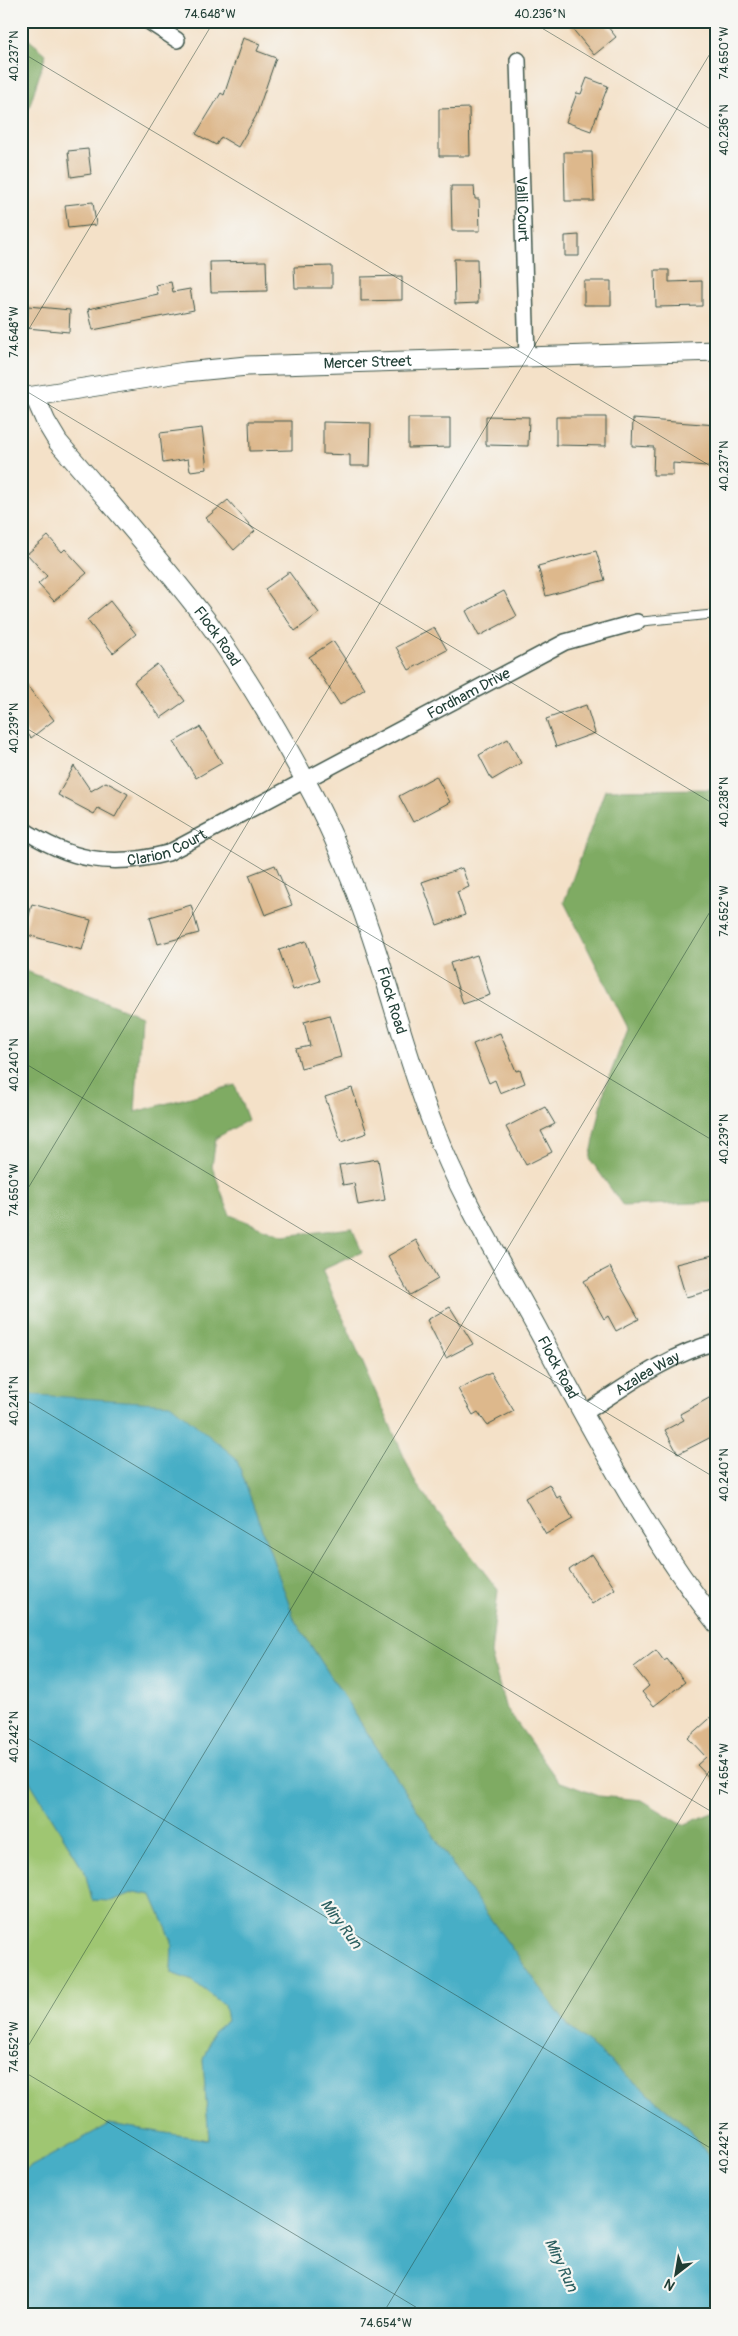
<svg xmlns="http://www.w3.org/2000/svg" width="738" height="2336" font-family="Pangolin,sans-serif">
<rect width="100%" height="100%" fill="#f6f6f2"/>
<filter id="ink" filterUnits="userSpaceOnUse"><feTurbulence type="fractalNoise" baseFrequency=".02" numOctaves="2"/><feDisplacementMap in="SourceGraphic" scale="10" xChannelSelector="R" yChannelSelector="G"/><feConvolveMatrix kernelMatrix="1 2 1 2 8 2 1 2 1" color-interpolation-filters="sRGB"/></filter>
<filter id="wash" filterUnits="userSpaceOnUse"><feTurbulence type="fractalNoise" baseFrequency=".0096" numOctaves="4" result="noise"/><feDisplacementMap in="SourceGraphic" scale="20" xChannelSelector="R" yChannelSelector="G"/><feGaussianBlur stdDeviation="1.12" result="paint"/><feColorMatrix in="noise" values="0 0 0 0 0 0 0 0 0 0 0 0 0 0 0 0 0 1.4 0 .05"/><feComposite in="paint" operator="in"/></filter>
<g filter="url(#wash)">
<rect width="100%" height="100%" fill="#f4e1c8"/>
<path fill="#9fc672" stroke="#5f8253" d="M21,1767l64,105 7,28 19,1 24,-9 17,3 20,46 -1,32 22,8 32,24 2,16 -14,11 -10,28 6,80 -100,-16 -88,48z"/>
<path fill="#7fab64" stroke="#4f744c" d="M21,33l25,21 -25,79z
M717,789v413l-94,4 -33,-47 15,-71 23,-60 -64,-126 41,-112z
M21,969l120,47 -6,96 100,-27 13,35 -32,18 -4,28 18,49 53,21 69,-8 10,24 -40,18 94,214 82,106 -7,64 14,52 53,75 41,15 43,4 41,25 34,-14v358l-27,-40 -122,-103 -105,-145 -168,-260 -59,-163 -215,-64z"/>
<path fill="#47aec6" stroke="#33767d" d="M21,1394l149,10 66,54 59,163 168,260 105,145 122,103 27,40v146h-691l-5,-4v-139l88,-48 100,16 -6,-80 10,-28 14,-11 -3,-16 -31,-24 -22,-8 1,-32 -20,-46 -17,-3 -24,9 -19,-1 -7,-28 -64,-105z"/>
<g id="blocks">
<path fill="#ddb88c" d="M566,21h37l13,16 -22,18z
M243,38l17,6 -3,7 19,7 -20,58 -18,31 -17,-10 -5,8 -20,-11 25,-41 3,2z
M587,78l21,8 -17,45 -25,-9 11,-29 4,1z
M469,108l1,48h-31v-47z
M88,149l3,25 -20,3 -3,-26z
M564,152h28l2,49h-29z
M451,186h23l1,13h4l1,32h-28z
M93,202l3,23 -28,3 -3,-23z
M579,235v21h-14v-20z
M454,259h23l1,44 -23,1z
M266,261l1,30 -56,1 -1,-30z
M332,266v22h-37l-1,-21z
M655,270h14v12l33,-1v25l-46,1z
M402,276v24l-41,1v-24z
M584,281h27v24h-27z
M171,282l2,10 17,-3 4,21 -101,20 -5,-21 70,-15 -2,-9z
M28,306l42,4 -1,22 -42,-4z
M486,416l43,1 -1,29 -42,-1z
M556,417h50v29l-50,-1z
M408,418h42v29l-42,1z
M633,419l84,6v42l-44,-4v12h-20l1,-28 -22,-1z
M249,421h43v29l-42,1z
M323,422l48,1 -1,43h-20v-11l-27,-1z
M202,428l5,41 -17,2 -2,-12 -25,4 -3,-30z
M228,500l27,31 -21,19 -28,-32z
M48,536l14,16 3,-3 22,24 -33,28 -16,-17 9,-8 -20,-22z
M596,551l9,29 -59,16 -8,-30z
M289,572l30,41 -24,18 -30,-42z
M504,591l13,25 -38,20 -13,-25z
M110,601l26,33 -23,19 -26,-33z
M434,627l13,23 -38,20 -13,-23z
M333,641l32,48 -25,16 -31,-48z
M157,664l28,37 -24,17 -27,-36z
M21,678l33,42 -23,18 -10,-13z
M586,705l9,28 -39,14 -10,-28z
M200,727l22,36 -26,15 -22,-36z
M508,739l13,24 -29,17 -13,-25z
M74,766l17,25 15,-9 22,12 -13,23 -17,-9 -4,6 -36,-19z
M436,776l14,26 -37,20 -14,-26z
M275,865l17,40 -27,10 -16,-40z
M462,868l7,19 -12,5 8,23 -28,10 -15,-43z
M32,904l59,16 -9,30 -58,-16z
M191,905l8,28 -41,11 -8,-27z
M306,941l14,40 -27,9 -14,-40z
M477,955l13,40 -27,9 -13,-41z
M330,1015l11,42 -40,11 -5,-19 14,-3 -6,-24z
M500,1033l16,38 4,-1 5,13 -25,10 -5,-13 -6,3 -16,-39z
M352,1088l15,45 -26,9 -16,-45z
M545,1107l10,17 -14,7 11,21 -26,13 -20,-38z
M378,1159l7,41 -27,5 -4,-22 -11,2 -4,-20z
M416,1240l22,39 -28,16 -22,-39z
M717,1254v35l-31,8 -10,-33z
M610,1267l29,52 -23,12 -8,-15 -4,3 -21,-38z
M450,1307l23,37 -27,14 -19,-38z
M491,1373l23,38 -27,14 -9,-13 -5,3 -15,-26z
M711,1397l6,11v26l-39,20 -13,-24 19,-10 -4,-6z
M549,1484l8,14 3,-2 13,23 -27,15 -21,-36z
M592,1554l23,35 -23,15 -23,-34z
M656,1650l8,11 3,-2 18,23 -31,24 -12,-14 7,-6 -15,-19z
M717,1712v74l-20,-21 9,-8 -18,-19z"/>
</g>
</g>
<g filter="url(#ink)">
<use href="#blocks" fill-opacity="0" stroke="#3f564a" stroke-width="1"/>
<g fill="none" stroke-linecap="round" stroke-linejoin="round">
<defs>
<path id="service" d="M637,622l80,-8"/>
<g id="minor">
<path d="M148,21l29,19"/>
<path id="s1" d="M518,60l9,298"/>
<path id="s2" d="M21,828c49,33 90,40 147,25l397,-211 72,-20"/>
<path id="s3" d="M583,1414c42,-27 85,-60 134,-72"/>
</g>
<g id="tertiary">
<path id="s4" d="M35,397l11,25 12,20c50,59 102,117 149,179 36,49 68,104 97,157 32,58 56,121 76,184 17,54 32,110 53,163 29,75 68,137 106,207 54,100 107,202 178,292"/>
<path id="s5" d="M21,398l164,-26 62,-6 470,-15"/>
</g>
</defs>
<use href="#service" stroke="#3f564a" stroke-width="10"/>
<use href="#minor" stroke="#3f564a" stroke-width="18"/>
<use href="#tertiary" stroke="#3f564a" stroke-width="21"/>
<use href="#service" stroke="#fff" stroke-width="8"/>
<use href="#minor" stroke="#fff" stroke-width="15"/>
<use href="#tertiary" stroke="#fff" stroke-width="19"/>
</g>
</g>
<path fill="none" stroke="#1f3d34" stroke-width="1" stroke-opacity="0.45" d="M530,21l187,112M21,52l696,418M21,342l193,-321M21,388l696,418M21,725l696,418M21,1061l696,418M21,1200l696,-1158M21,1397l696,418M21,1734l696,418M21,2058l696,-1158M21,2070l408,245M382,2315l335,-557"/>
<g text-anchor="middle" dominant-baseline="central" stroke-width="4.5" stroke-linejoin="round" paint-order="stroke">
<g font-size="15" fill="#1f3d34" stroke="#f6f6f2">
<text stroke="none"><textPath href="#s1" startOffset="149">Valli Court</textPath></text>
<text stroke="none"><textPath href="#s5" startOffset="349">Mercer Street</textPath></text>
<text stroke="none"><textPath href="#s4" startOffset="302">Flock Road</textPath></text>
<text stroke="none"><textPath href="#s2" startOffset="495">Fordham Drive</textPath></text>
<text stroke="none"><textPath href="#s2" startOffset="155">Clarion Court</textPath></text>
<text stroke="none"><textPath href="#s4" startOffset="708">Flock Road</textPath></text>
<text stroke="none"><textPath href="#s4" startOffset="1112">Flock Road</textPath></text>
<text stroke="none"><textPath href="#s3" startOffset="76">Azalea Way</textPath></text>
</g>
<g font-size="16" font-style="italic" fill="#2b5f60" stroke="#f6f6f2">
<text transform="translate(341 1924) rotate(53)">Miry Run</text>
<text transform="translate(561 2265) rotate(65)">Miry Run</text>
</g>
</g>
<rect width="738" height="2336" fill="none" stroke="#f6f6f2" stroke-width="55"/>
<g transform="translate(676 2274) rotate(211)" stroke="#f6f6f2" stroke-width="4" paint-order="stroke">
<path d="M0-4L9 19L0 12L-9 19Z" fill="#1f3d34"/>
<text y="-8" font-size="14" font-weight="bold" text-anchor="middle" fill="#1f3d34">N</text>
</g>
<rect x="28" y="28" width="682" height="2280" fill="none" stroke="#1f3d34" stroke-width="2"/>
<g font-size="12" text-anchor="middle" fill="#1f3d34">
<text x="210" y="18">74.648°W</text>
<text x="540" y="18">40.236°N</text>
<text transform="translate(724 53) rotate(-90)" y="4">74.650°W</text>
<text transform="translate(14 56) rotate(-90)" y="4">40.237°N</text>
<text transform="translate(724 130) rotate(-90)" y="4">40.236°N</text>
<text transform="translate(14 332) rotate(-90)" y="4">74.648°W</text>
<text transform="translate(724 466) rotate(-90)" y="4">40.237°N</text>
<text transform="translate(14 728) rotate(-90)" y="4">40.239°N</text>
<text transform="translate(724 802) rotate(-90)" y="4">40.238°N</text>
<text transform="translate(724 911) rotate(-90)" y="4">74.652°W</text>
<text transform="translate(14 1065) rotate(-90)" y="4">40.240°N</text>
<text transform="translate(724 1139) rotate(-90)" y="4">40.239°N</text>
<text transform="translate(14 1190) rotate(-90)" y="4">74.650°W</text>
<text transform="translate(14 1401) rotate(-90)" y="4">40.241°N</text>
<text transform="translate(724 1475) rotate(-90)" y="4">40.240°N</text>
<text transform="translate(14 1737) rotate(-90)" y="4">40.242°N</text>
<text transform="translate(724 1769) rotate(-90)" y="4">74.654°W</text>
<text transform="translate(14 2047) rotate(-90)" y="4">74.652°W</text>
<text transform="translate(724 2148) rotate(-90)" y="4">40.242°N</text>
<text x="386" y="2327">74.654°W</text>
</g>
</svg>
